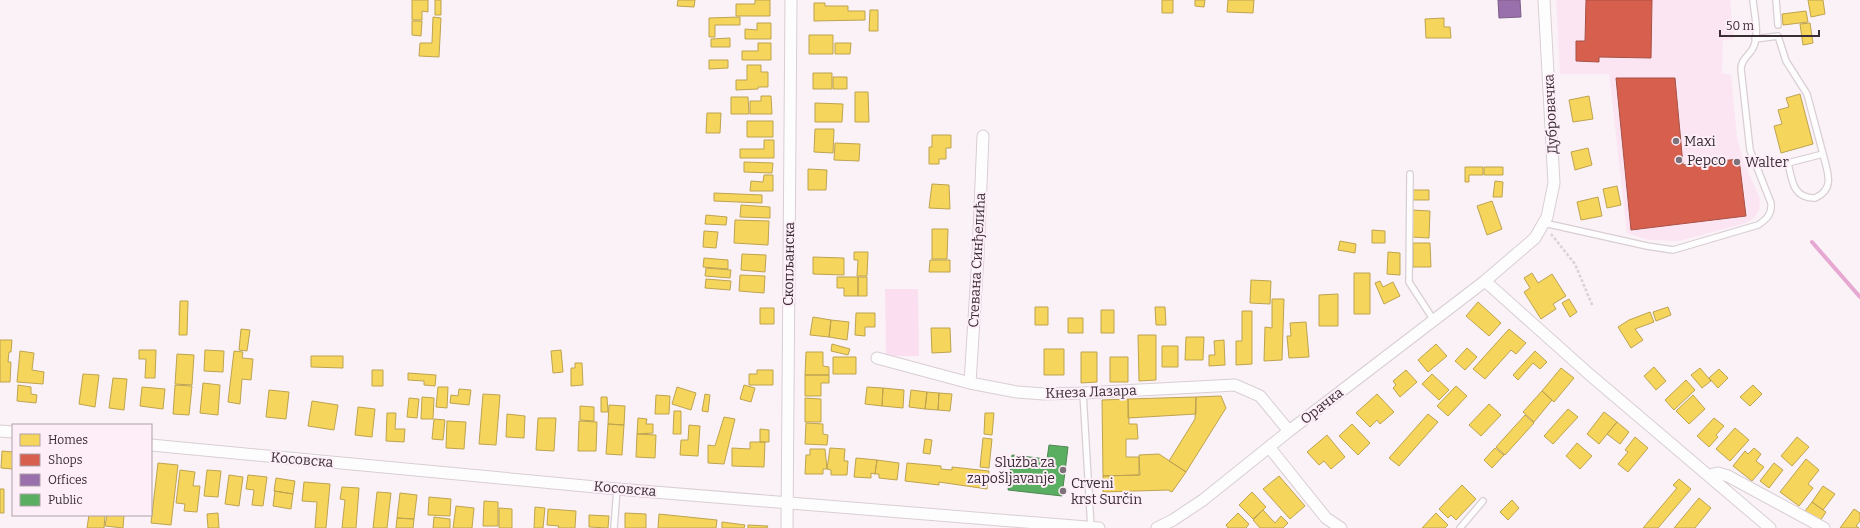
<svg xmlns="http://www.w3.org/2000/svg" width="1860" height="528" font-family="Bitter,serif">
<rect width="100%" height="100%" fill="#faf2f6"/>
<path fill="#fce5f3" d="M1556,0h174l4,39 -11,1 -1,33 9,2 6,63 6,22 17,39 -1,12 -5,7 -8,5 -67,18 -31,-1 -21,-7 -18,-159h-49z"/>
<path fill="#fbdff0" d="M885,289h33l1,67h-33z"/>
<path fill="#f6d55c" stroke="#bea350" d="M412,0h16v12l-6,-1v9h-10z
M435,0h6v15h-6z
M678,0h17l-1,7 -17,-1z
M755,0h15v16h-34v-12h19z
M1162,0h11v13h-11z
M1195,0h10l-1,7 -9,-1z
M1228,0h26l-1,13 -26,-1z
M1808,0h15l2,14 -14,3z
M814,3h11v3h23v5h17v9l-51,1z
M870,10h8v21h-9z
M1806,11l2,11 -25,3 -1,-11z
M433,17l8,1 -2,39 -20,-1 1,-13h12z
M740,17v8h-25v12h-6v-19z
M1444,18v9h6l1,11h-25l-1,-19z
M412,21h10l-1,15 -9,-1z
M757,23h14v16h-26v-10l12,1z
M1810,23l3,20 -10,2 -3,-21z
M809,35h24v19h-24z
M730,38v9h-19v-8z
M758,43h13v17h-29v-9h16z
M835,43h16l-1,11h-15z
M709,60h19v8l-19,1z
M747,65h14v7h7v15h-10v2l-22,1v-10h11z
M813,73h19v16h-19z
M833,77h14v12h-14z
M855,92h13l1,30h-14z
M1800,94l13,50 -32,9 -7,-27 8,-2 -4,-14 11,-3 -3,-9z
M761,96h10l1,18h-22v-13h11z
M1589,96l4,23 -20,3 -4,-22z
M731,97h17l1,17h-18z
M815,103l28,1 -1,18h-27z
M707,113h14l-1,20h-14z
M747,121h26v16h-26z
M815,129h19l-1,24 -19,-1z
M932,135h19v13h-5v11h-7v5h-10v-17h3z
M764,140h10v18h-34v-9h24z
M835,143l25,1 -1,17 -25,-1z
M1588,148l4,17 -17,5 -4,-18z
M744,162l29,1 -1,10 -28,-1z
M1465,167h18v8h-14v7h-4z
M1484,167h19v8h-19z
M808,169l19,1 -1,20h-18z
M764,175h9v16h-23l1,-10 12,1z
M1495,181l8,1 -1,15h-9z
M932,184l17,1 1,24 -21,-1z
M1617,186l4,19 -14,3 -4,-19z
M1413,190h16v10h-16z
M714,193l48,2v8l-48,-2z
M1598,197l4,19 -21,4 -4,-18z
M1492,201l10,28 -15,6 -10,-29z
M741,205l29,2v11l-30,-1z
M1411,210l19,1 -1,27 -18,-1z
M706,215l21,2 -1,8 -21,-1z
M735,220l34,1 -1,24 -34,-2z
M932,229h16l-1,30h-15z
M1372,230l13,1v12h-13z
M704,231l14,1 -2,16 -13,-1z
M1340,241l16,3 -1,9 -17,-3z
M1413,243h17l1,24h-18z
M854,252h14l-1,24h-10l1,-16h-4z
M1388,252l12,1v22l-13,-1z
M742,254l24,1 -1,17 -24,-2z
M813,257l31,1v17l-31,-1z
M704,258l24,2v9l-25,-2z
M930,260h20v12h-21z
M706,268l25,2 -1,8 -25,-2z
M1354,273h16v41h-16z
M1532,273l6,10 14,-9 14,22 -13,8 3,5 -15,10 -17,-27 6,-4 -6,-10z
M740,275l25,1 -1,17 -25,-2z
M837,277h21v19h-14v-8h-7z
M858,277h9v19h-9z
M706,279l25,2 -1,9 -25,-2z
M1251,280l20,1 -1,23 -20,-1z
M1380,281l3,6 10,-5 7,14 -16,8 -9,-21z
M1338,294v32h-19v-31z
M1272,299h12l-2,61 -18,1 1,-34 7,1z
M1569,299l8,13 -7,5 -8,-14z
M180,301h8l-1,34h-8z
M1478,302l23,21 -12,13 -23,-20z
M1035,307h13v18h-13z
M1155,307h10l1,18h-10z
M1668,307l3,8 -15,6 -3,-9z
M760,308h14v16h-14z
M1101,310h13v23h-13z
M1242,311h10v53l-16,1v-24h6z
M1650,312l4,10 -19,7 8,11 -12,8 -13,-21 11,-7z
M856,313h19v14h-10v9l-10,-1z
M813,317l18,3 -2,17 -19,-2z
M1068,318h15v15h-15z
M831,320l18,2 -2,18 -18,-3z
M1306,322l3,35 -20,1 -2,-22h4l-1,-13z
M931,328h19l1,24 -19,1z
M241,329l9,1 -3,21 -8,-1z
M1509,329l17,14 -10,11 -5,-4 -26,29 -12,-10z
M1138,335h18v45l-17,1z
M1186,337h18l-1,23h-18z
M0,340h12l-1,12h-2l-1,10h3l-1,20h-10z
M1224,340l1,25 -16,1v-11h6l-1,-14z
M832,344l18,5 -2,6 -17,-4z
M1436,344l11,12 -19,16 -10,-12z
M1162,346h16v21h-16z
M1467,348l10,9 -12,13 -10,-9z
M1044,349h20v26h-20z
M139,350h17l-1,28h-10l1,-19h-7z
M205,350l19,1 -1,21 -19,-1z
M561,350l2,22 -10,1 -2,-22z
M20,351l14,2 -2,17 12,2 -1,12 -26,-2z
M234,351l9,1 -1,6 11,1 -2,21 -9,-1 -2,25 -12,-2z
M1535,351l12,11 -7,7 -7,-6 -15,17 -5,-5z
M806,352h17v14l6,1v8h-24z
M1081,352h16v30l-16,1z
M177,354l17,1 -2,30 -17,-1z
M311,356h32v12l-32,-1z
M833,357h23v17h-23z
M1110,357h18v25h-18z
M575,363h7l1,22 -12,1v-18h4z
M1654,367l12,14 -10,9 -12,-14z
M1561,368l13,10 -20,24 -12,-11z
M1700,368l11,13 -9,7 -11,-13z
M1719,369l9,9 -10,10 -9,-10z
M372,370h11v16h-11z
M757,370h16v15h-24v-11h8z
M1406,370l11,12 -17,15 -7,-9 3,-3 -3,-4z
M408,373l28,2 -1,11 -11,-1v-4l-16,-1z
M83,374l16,1 -4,32 -16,-3z
M1432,374l17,16 -10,10 -17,-16z
M805,375h24v8h-8v13h-16z
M113,378l14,1 -3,31 -15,-2z
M1686,380l9,10 -21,20 -9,-10z
M203,383l17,2 -2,30 -18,-2z
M18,385l13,2v7l6,1 -1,8 -19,-2z
M175,385l17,1 -3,29 -16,-1z
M744,385l11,3 -4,14 -11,-3z
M1753,385l9,9 -12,12 -10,-9z
M1456,386l11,10 -19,20 -11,-10z
M142,387l23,2 -2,20 -23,-3z
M438,387h10l-1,21 -11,-1z
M677,387l19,6 -5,17 -19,-6z
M867,387l16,1 -1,18 -17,-2z
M883,388l21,2 -1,18 -21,-2z
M459,389l12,1 -2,15 -19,-2 1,-8 7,1z
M269,390l20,2 -3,27 -20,-2z
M911,390l16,2 -2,17 -16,-2z
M1542,391l10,9 -18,22 -11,-10z
M927,392l12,1 -1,17 -13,-1z
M939,393l13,1 -2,17 -12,-1z
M483,394l17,1 -4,50 -17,-1z
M705,394l5,1 -2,17 -6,-1z
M1377,394l17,18 -14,12 -3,-4 -7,7 -14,-14z
M656,395l14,1 -1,18h-14z
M1693,395l12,14 -16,15 -13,-13z
M1221,396l5,12 -40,64 -17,-11 26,-42 1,-22z
M422,397l12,1 -1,21h-12z
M601,397h6l1,15h-7z
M1196,397v17l-68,4v-19z
M409,398l10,1 -2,19 -10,-1z
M805,398l16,1v23h-16z
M1128,399l1,25h8l1,15h-12v18h13v18l-36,1 -1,-76z
M312,401l26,4 -4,25 -26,-4z
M1489,404l12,11 -20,21 -12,-11z
M609,405l16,1 -1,19 -16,-1z
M580,406l14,1v14l-14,-1z
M358,407l17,2 -3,28 -17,-2z
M1568,409l10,8 -25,27 -9,-8z
M674,411h7v23h-8z
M1604,412l13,10 -18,22 -12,-10z
M387,413h9l-1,16h10l-1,13 -18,-1z
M985,413h9l-2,22 -8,-1z
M507,414l18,2 -1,22 -18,-1z
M1428,414l10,8 -39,44 -10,-8z
M1525,415l9,8 -29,32 -9,-8z
M724,417l11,2 -11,45 -16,-1v-18l7,1z
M538,418h18l-2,33 -18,-1z
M638,418l9,1 -1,5h7v9l-16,1z
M1714,418l10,8 -8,9 2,2 -9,10 -12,-11z
M434,419l11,1 -2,20 -11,-1z
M447,421l19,1 -2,27 -18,-1z
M579,421l18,1 -1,29h-18z
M1617,422l12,10 -9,12 -13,-10z
M806,423l17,1v10l5,1 -1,10 -22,-1z
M608,424l16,1 -2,30 -16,-1z
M1352,424l18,19 -12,12 -19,-19z
M689,425l11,1 -2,30 -18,-1 1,-15h7z
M1735,428l14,12 -19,21 -14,-12z
M760,429l9,1v12h-9z
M637,434l19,1 -1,23 -19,-1z
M1327,435l18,22 -14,12 -7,-8 -5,4 -12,-13z
M1635,437l13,11 -20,24 -10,-8 10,-12 -3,-2z
M1797,437l12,10 -17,19 -11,-10z
M983,438l9,1 -3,29 -9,-1z
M925,439l7,1 -2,14 -7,-1z
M750,442h15l-1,25 -32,-1v-18l18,1z
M1577,443l15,13 -12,13 -14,-13z
M830,448l15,1 -1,12h4l-1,14h-16v-5l-4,-1z
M1495,448l9,7 -12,13 -8,-8z
M1754,448l7,6 -5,7 8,6 -12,14 -19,-15 12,-15 3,3z
M810,449h15l2,20h-4v5h-18l1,-19h4z
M2,451l11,1v17l-12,-1z
M1159,454l27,18 -14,20 -4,-2 -65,2v-16l37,-1 -1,-20z
M856,458l21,2 -2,14 -4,-1v5l-17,-1z
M1806,459l13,11 -11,14 5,4 -14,18 -19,-14z
M877,460l22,3 -2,17 -18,-2v-4h-4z
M158,463l20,2 -7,60 -20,-2z
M907,463l34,3v3l11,1v-3l37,4 -2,18 -48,-7v3l-34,-4z
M1774,463l9,7 -14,18 -9,-7z
M180,470l15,2 -2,14h7l-3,26 -13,-1 1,-7 -9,-1z
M207,470l14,1 -3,26 -14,-1z
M229,475l14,2 -4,29 -14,-2z
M248,475l19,2 -4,29 -11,-1 2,-15 -8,-1z
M1279,476l26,30 -15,13 -27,-30z
M276,478l19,3 -2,13 -19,-3z
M1679,479l12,10 -33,39h-15l34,-40 -4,-3z
M304,482l26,2 -4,44h-11l2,-26 -15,-1z
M1462,485l14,14 -20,21 -5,-5 -3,3 -9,-9z
M1823,486l12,8 -12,16 -11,-8z
M342,487l17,1 -3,40h-14l3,-28 -5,-1z
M0,489h4v24h-4z
M275,491l18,3 -2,15 -18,-3z
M377,492l14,1 -4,35h-14z
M1252,492l14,15 -13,12 -14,-14z
M400,493l17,2 -3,24 -17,-1z
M429,497l22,2 -1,17 -22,-1z
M1699,498l12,10 -16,20h-21z
M1512,500l7,8 -11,12 -8,-8z
M484,501l14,1v24h-15z
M1812,502l14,10 -6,9 -15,-10z
M456,506l18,2 -2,20h-19z
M535,507l10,1 -2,20h-9z
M499,508l13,1v19h-13z
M548,509l28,2 -1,17h-17l1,-2 -12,-1z
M1854,509l6,4v8l-4,5 3,2h-19z
M1263,510l12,13 6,-7 7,7 -5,5h-23l-7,-8z
M218,513l1,15h-11l-1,-14z
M625,513l21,1v14h-21z
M1238,513l11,11 -3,4h-18l-2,-3z
M1436,513l12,12 -3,3h-23z
M659,514l58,6 -1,8h-58z
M89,515h16l-1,13h-17z
M107,515h17l-1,13 -18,-2z
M589,515l20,1 -1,12 -19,-1z
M434,517l16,2v9h-17z
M397,518l17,1 -1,9h-17z
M722,522l23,3 -1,3h-22z
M748,525l20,1 -1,2h-19z"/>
<path fill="#d6604d" stroke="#a75146" d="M1586,0h66l-1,58 -52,-1v5l-23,-1v-20h9z
M1616,78h59l8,87 56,-6 7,57 -115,14z"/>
<path fill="#9970ab" stroke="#7c5c88" d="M1498,0h22l1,17 -22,1z"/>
<path fill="#5aae61" stroke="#508754" d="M1049,445l19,2 -6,49 -54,-6 4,-35 35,4z"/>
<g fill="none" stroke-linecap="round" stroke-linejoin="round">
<path stroke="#e6a8d2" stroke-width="4" d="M1812,242l48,55"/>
<defs>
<path id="service" d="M1776,0l2,25
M1755,39l23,-3 8,25 21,33 16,60 -35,9c4,17 5,36 27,35 21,-9 12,-27 8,-44
M1410,174l-1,108 24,37
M1544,223l103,23 26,4 85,-25c9,-6 14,-11 13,-22l-21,-53 -9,-81c0,-10 8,-13 12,-21 7,-13 1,-34 0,-48
M1083,393l8,135
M614,528l3,-39
M1460,528l23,-27"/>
<path id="minor" d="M1485,281l104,93 181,154
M877,358l93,25 47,9 27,2 39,-1 152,-8 25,11 29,35
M970,383l8,-127 5,-120
M0,431l13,1
M151,445l466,44 482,39
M1269,447l57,71 15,10
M1709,475l9,-2 10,3 96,52
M787,528l4,-528
M1157,528l16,-8 30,-20 86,-69 196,-150 50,-43 12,-21 7,-34 -10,-183"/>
</defs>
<use href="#service" stroke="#d8ced4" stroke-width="8"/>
<use href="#minor" stroke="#d8ced4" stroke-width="13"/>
<path stroke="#d7d3d6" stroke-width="2.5" stroke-dasharray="3 2" stroke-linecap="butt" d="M1551,234l24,30 18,43"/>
<use href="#service" stroke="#fefdfe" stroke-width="5.5"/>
<use href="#minor" stroke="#fefdfe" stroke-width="11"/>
</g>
<g fill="#7d7279" stroke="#fdeef7" stroke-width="1.5">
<circle cx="1676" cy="141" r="4"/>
<circle cx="1679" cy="160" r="4"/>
<circle cx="1737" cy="162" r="4"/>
<circle cx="1063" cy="470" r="4"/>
<circle cx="1063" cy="491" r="4"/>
</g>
<g text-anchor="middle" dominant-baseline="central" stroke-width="4" stroke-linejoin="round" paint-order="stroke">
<g font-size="14" fill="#3a2d35" stroke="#fdeef7">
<text transform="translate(1551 114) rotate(-93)">Дубровачка</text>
<text transform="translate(977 260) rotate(-87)">Стевана Синђелића</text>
<text transform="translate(789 264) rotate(-89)">Скопљанска</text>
<text transform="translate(1091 392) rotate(-2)">Кнеза Лазара</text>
<text transform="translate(1322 406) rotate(-38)">Орачка</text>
<text transform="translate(302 460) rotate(5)">Косовска</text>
<text transform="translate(625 489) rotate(5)">Косовска</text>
</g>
<g font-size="14" fill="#3a2d35" stroke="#fdeef7" text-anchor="start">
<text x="1684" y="141">Maxi</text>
<text x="1687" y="160">Pepco</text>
<text x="1745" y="162">Walter</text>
<text x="1055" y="462" text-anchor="end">Služba za<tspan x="1055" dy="16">zapošljavanje</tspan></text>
<text x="1071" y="483">Crveni<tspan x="1071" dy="16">krst Surčin</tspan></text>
</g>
</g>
<rect x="12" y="424" width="140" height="92" fill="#fdeef7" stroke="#afa1a9"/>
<rect x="20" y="434" width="20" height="12" fill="#f6d55c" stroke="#afa1a9"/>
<text x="48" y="444" font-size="12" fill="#3a2d35">Homes</text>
<rect x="20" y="454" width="20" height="12" fill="#d6604d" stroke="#afa1a9"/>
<text x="48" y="464" font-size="12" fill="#3a2d35">Shops</text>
<rect x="20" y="474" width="20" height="12" fill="#9970ab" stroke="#afa1a9"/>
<text x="48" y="484" font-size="12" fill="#3a2d35">Offices</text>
<rect x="20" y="494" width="20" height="12" fill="#5aae61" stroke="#afa1a9"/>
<text x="48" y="504" font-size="12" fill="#3a2d35">Public</text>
<path d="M1720 30v6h99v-6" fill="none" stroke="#3a2d35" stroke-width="2"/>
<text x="1726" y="30" font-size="12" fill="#3a2d35" stroke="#fdeef7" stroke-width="3" paint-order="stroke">50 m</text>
</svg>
